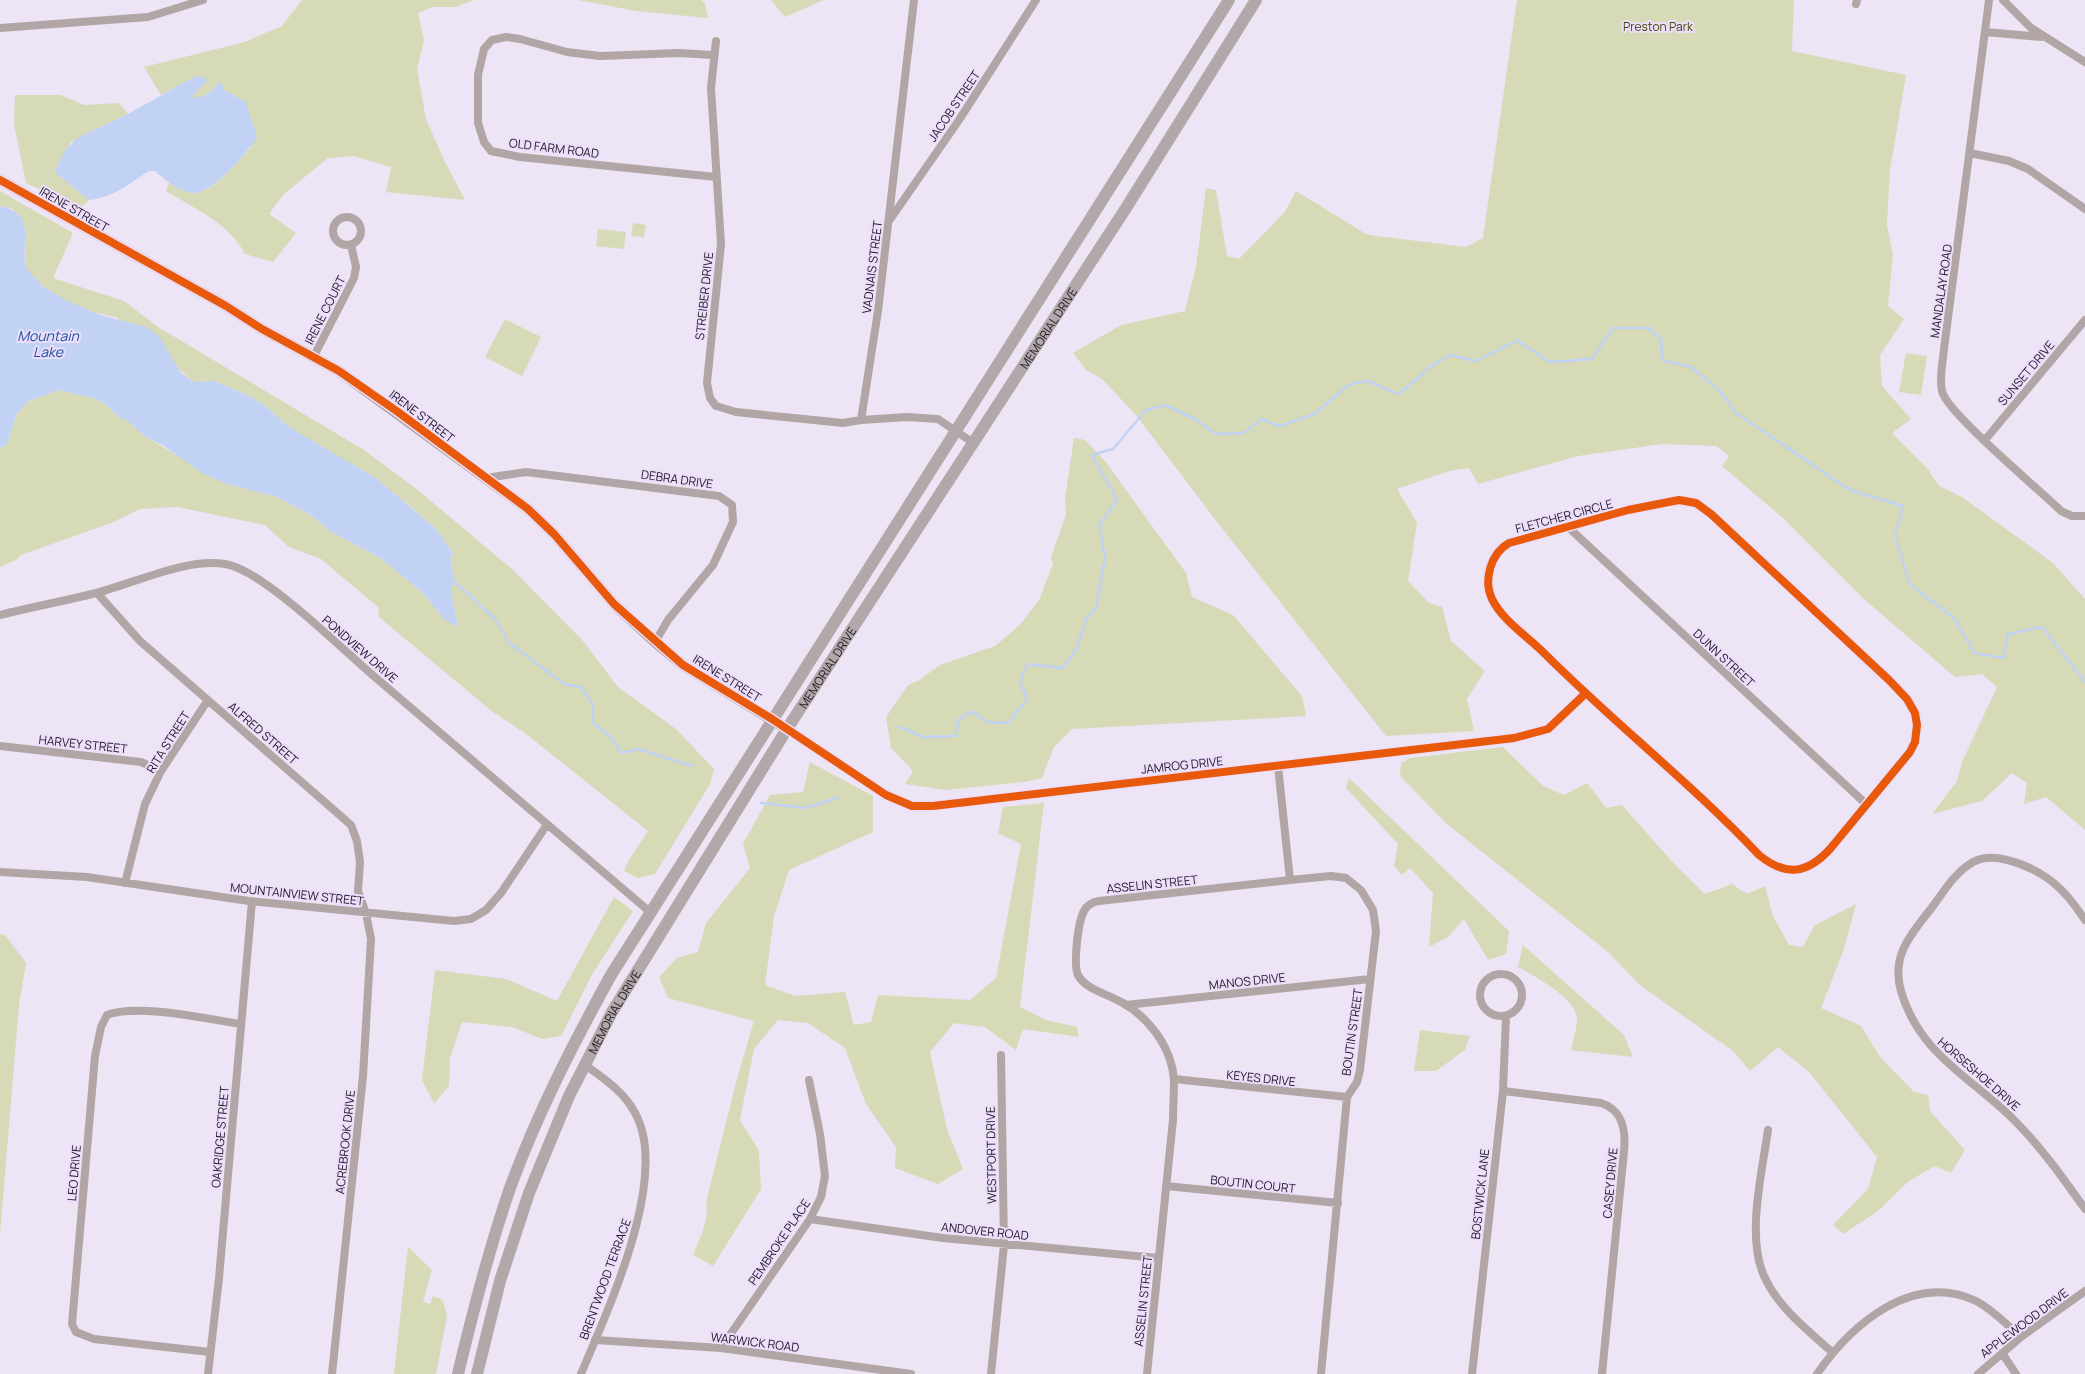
<svg xmlns="http://www.w3.org/2000/svg" width="2085" height="1374" font-family="Manrope,sans-serif">
<rect width="100%" height="100%" fill="#ede4f5"/>
<path fill="#d6dab7" d="M302,0h171l-17,7h-24l-14,6 6,28 -7,28 9,50 18,41 21,40 -79,-8 5,-25 -38,-11 -25,2 -44,36 -15,20 27,19 -23,29 -28,-8c-14,-30 -52,-46 -79,-63l3,-8c10,5 19,11 30,9 16,-2 41,-33 52,-45l-5,-45 -22,-12 -24,8h-8l2,-21 -33,18 -17,-28 101,-25 37,-16z
M578,0h123l4,3 3,15 -72,-7z
M771,0h53l-39,17z
M1517,0h277l-2,51 114,24 -16,95 -3,55 6,30 -5,51 16,13 -24,36 2,31 29,33 -19,14 35,35 12,18 23,11 91,66 32,36v231l-39,-33 -22,7 3,-21 -15,-10 -30,28 -50,13 25,-33 5,-19 35,-75 -15,-13 -27,3 -90,-77 -82,-82 -61,-52 7,-10 -13,-10 -54,-2 -84,12 -100,28 -9,-16 -20,3 -52,18 20,34 -9,58 21,22 13,4 9,34 34,30 -18,28 7,32 -88,5 -172,-218 -78,-103 -34,-36 -16,-9 -13,-17 48,-28 64,-14 11,-44 10,-79 10,2 11,66 12,3 46,-47 11,-21 70,43 11,2 89,11 17,-9z
M15,95h46l23,10 35,-2 9,11 -57,28 -16,29 34,29 -9,8 -54,-25 -12,-59z
M0,191l73,42 -20,45 71,23 34,26 206,123 55,41 94,79 70,71 35,46 58,42 38,40 -4,15 -55,90 -17,4 -14,-7 5,-11 19,-29 -122,-97 -33,-22 -114,-95 -1,-10 -57,-48 -32,-12 -24,-22 -88,-18 -37,2 -29,14 -90,32 -5,5 -16,7v-119l7,-3 10,-32 12,-12 30,-11 34,8 13,6 13,14 6,1 21,18 80,47 52,13 34,19 18,15 52,28 41,34 21,26 14,8 -7,-35 3,-13 -4,-21 3,-5 -17,-24 -32,-28 -115,-74 -24,-21 -16,-10 -34,-15 -21,1 -78,-65c-30,-4 -73,-22 -90,-49l-2,-43 -11,-16 -13,-3z
M633,223l13,2 -2,12 -13,-1z
M598,229l28,3 -2,17 -28,-3z
M505,319l36,18 -19,39 -37,-19z
M1906,353l21,3 -6,39 -22,-3z
M1074,438l11,2 20,21 81,112 6,24 41,18 69,81 4,20 -234,13 -18,18 -12,31 -18,4 -78,8 -41,-6 8,-13 -22,-23 -5,-31 22,-32 10,-4 22,-16 55,-19 25,-21 19,-25 14,-36 -2,-7 15,-42 -1,-16z
M1503,747l40,39 21,9 23,-12 19,25 16,-3 54,61 29,28 27,-10 15,10 18,-8 8,30 16,29 14,2 12,-22 41,-21 -12,45 -23,59 40,18 19,31 34,35 14,3 2,16 35,39 -14,23 -16,-7 -26,15 -31,30 -35,23 -10,-9 35,-36 9,-32 -68,-85 -31,-25 -28,24 -17,-20 -92,-65 -33,-34 -161,-128 -47,-48 1,-13 9,-5z
M810,762l63,34v36l-84,38 -15,46 -9,69 30,11 50,-4 9,33 17,-3 7,-27 92,5 26,-22 25,-134 -23,-11 5,-26 41,-4 -24,204 26,13 31,7 2,10 -56,-8 -7,21 -31,-23 -31,-4 -24,29 17,77 16,40 -25,15 -43,-16 1,-21 -30,-43 -21,-56 -37,-25 -30,-3 -24,29 -14,71 19,31 2,38 -48,77 -20,-11c6,-15 17,-36 13,-53l31,-123 17,-58 -86,-23 -9,-21 18,-19 21,-6 8,-29 44,-55 -7,-24 27,-49 33,-3z
M1349,778l160,153 -3,23 -18,6 -24,-41 -16,18 -19,10 4,-54 -23,-25 -8,7 -8,-9 4,-22 -52,-56z
M614,897l19,14 -40,62 -32,63 -19,3 -30,-12 -50,-5 -12,36 -1,28 -15,17 -12,-23 13,-110 71,9 51,22z
M0,934l5,1 21,28 -7,42 -19,229z
M1523,945l101,90 9,22 -62,-7c2,-10 6,-21 6,-31 0,-20 -43,-43 -59,-52z
M1420,1030l50,6 -5,14 -29,21h-22z
M408,1247l24,23 -9,32 7,2 3,-8 10,4 4,17 -11,57h-42z"/>
<path fill="#c1d2f4" d="M202,76l5,4 -15,17c14,2 20,-6 29,-16l3,9 22,12 11,35c-9,15 -44,56 -62,56 -15,0 -30,-13 -40,-22h-6c-19,12 -36,27 -60,29l-32,-26 -2,-3 9,-19 13,-14 51,-24 66,-37z
M0,206c38,8 20,34 26,62l16,18 24,14 34,15 46,12 13,9 22,37 13,9 21,-1 34,15 16,10 24,21 87,51 60,51 17,24 -3,5 4,21 -3,13 7,35 -14,-8 -21,-26 -41,-34 -52,-28 -18,-15 -34,-19 -52,-13 -24,-11 -38,-27 -18,-9 -21,-18 -6,-1 -13,-14 -13,-6 -34,-8 -30,11 -12,12 -10,32 -7,3z"/>
<g fill="none" stroke-linecap="round" stroke-linejoin="round">
<path stroke="#c1d2f4" stroke-width="2.5" d="M452,579l45,42 11,21 56,42 17,3 12,18 -1,17 21,17 8,14 17,-4 54,17
M899,727l25,10 32,-1 2,-16 14,-9 14,11 22,1 19,-24 -7,-18 7,-17 36,4 12,-16 11,-33 10,-11 9,-50 -6,-33 18,-25 -25,-45 21,-6 33,-39 19,-5 32,15 18,14 28,-1 19,-14 17,7 35,-12 36,-30 17,-3 32,13 32,-28 19,-11 26,6 41,-21 33,22 42,-3 21,-31h36l12,11 1,21 29,7 29,24 16,22 114,77 53,16 -8,30 15,48 45,35 19,34 29,5 5,-24 34,-7 43,55
M761,803l45,5 33,-11"/>
<path stroke="#b1a5a5" stroke-width="8" d="M914,0l-36,311 -17,109 46,-3 31,2 34,23
M1989,0l-45,349c-1,13 -5,29 -2,42 4,21 99,100 119,120l11,5h13
M2003,0l28,28 54,34
M1856,4l1,-4
M0,28l148,-11 55,-17
M1986,32l55,5
M716,41l-5,47 10,156 -14,139 3,15 6,8 20,6 107,11 18,-3
M713,55l-34,-2 -79,3 -33,-4 -47,-13 -14,-2 -14,3 -8,9 -6,26v48l6,19 7,9 29,6 196,20
M1970,153l39,8 19,8 57,40
M333 231a14 14 0 1 1 28 0a14 14 0 1 1-28 0Z
M889,221l70,-101 77,-120
M314,356l40,-78 2,-11 -5,-22
M1985,440l100,-120
M486,478l40,-6 193,24 13,9 1,17 -20,43 -45,55 -13,22
M1679,500l17,3 15,11 178,166 18,19 8,14 2,12 -2,17 -5,10 -80,97c-23,25 -44,28 -71,6 -67,-71 -145,-132 -215,-202 -16,-16 -42,-33 -52,-54 -9,-19 -1,-46 17,-56l119,-33z
M1568,527l298,277
M97,593l43,48 211,184 6,16 3,21 -2,29 8,22 5,26 -8,137 -31,298
M0,615c32,-8 64,-14 96,-22 39,-10 89,-35 129,-29 36,5 113,81 144,108 93,80 187,160 281,240
M787,729l104,69 21,8h14l588,-68 34,-9 37,-35
M0,746l141,16 20,9
M0,872l87,5 162,24 205,20 17,-2 15,-9 15,-17 45,-67
M1290,880l41,-4 15,2 15,12 12,20 3,21 -16,139 -3,12 -10,15 -26,277
M125,883l20,-79 16,-33 47,-71
M2085,920c-8,-12 -17,-25 -29,-35 -18,-16 -60,-36 -83,-23 -19,11 -30,31 -43,48 -20,25 -39,47 -29,81 18,63 70,86 113,129 27,27 49,58 71,89
M1480 995a21 21 0 1 1 42 0a21 21 0 1 1-42 0Z
M1126,1005l244,-26
M1174,1079l173,18
M1503,1091l98,12c22,7 25,27 23,48l-22,223
M1768,1130c-6,43 -23,111 -2,150 14,29 43,51 67,73
M1166,1186l172,17
M810,1219l133,19 215,20
M595,1340l126,8 190,26
M721,1348l89,-129 11,-22 4,-21 -5,-42 -11,-54
M210,1352l-116,-13 -18,-7 -4,-8 23,-268 6,-29 6,-12c28,-12 101,4 133,9
M2002,1353l14,21
M208,1374l11,-96 33,-377
M581,1374c26,-63 91,-199 53,-263 -11,-20 -32,-34 -50,-47
M991,1374l13,-129 -3,-190
M1147,1374l26,-254c0,-13 1,-26 1,-39 -2,-36 -29,-69 -61,-83 -12,-6 -28,-10 -35,-23 -5,-11 0,-53 6,-64 3,-6 9,-9 15,-10l191,-21 -12,-114
M1472,1374l31,-283 3,-75
M1817,1374c34,-49 95,-103 159,-73 16,8 31,24 45,36
M1978,1374l43,-37 64,-46"/>
<path stroke="#b1a4a5" stroke-width="11" d="M0,180l226,126 36,23 77,42 189,138 26,25 60,70 41,38 28,23 104,64"/>
<g stroke="#b2a8a9" stroke-width="12">
<path d="M458,1374c15,-63 31,-125 52,-186 27,-74 63,-144 101,-213l618,-975"/>
<path id="s1" d="M477,1374l23,-93 29,-88 40,-97 43,-84 175,-283 339,-521 130,-208"/>
</g>
<defs>
<path id="cycleway" d="M0,180l226,126 36,23 77,42 59,41 130,97 26,25 60,70 69,61 89,54 114,76 26,11h21l581,-68 34,-9 37,-35
M1679,500l17,3 15,11 178,166 18,19 8,14 2,12 -2,17 -5,10 -80,97c-23,25 -44,28 -71,6 -67,-71 -145,-132 -215,-202 -16,-16 -42,-33 -52,-54 -9,-19 -1,-46 17,-56l119,-33z"/>
</defs>
<use href="#cycleway" stroke="#eddefb" stroke-width="11"/>
<use href="#cycleway" stroke="#e8590c" stroke-width="8"/>
</g>
<g text-anchor="middle" dominant-baseline="central" stroke-width="4" stroke-linejoin="round" paint-order="stroke">
<g font-size="12" fill="#414907" stroke="#eddefb">
<text x="1658" y="26">Preston Park</text>
</g>
<g font-size="12" fill="#1e1923" stroke="#eddefb">
<text transform="translate(954 106) rotate(-56)">JACOB STREET</text>
<text transform="translate(554 148) rotate(7)">OLD FARM ROAD</text>
<text transform="translate(74 209) rotate(30)">IRENE STREET</text>
<text transform="translate(872 267) rotate(-83)">VADNAIS STREET</text>
<text transform="translate(1941 291) rotate(-82)">MANDALAY ROAD</text>
<text transform="translate(704 296) rotate(-84)">STREIBER DRIVE</text>
<text transform="translate(325 310) rotate(-63)">IRENE COURT</text>
<text stroke="none"><textPath href="#s1" startOffset="1199">MEMORIAL DRIVE</textPath></text>
<text transform="translate(2026 373) rotate(-50)">SUNSET DRIVE</text>
<text transform="translate(422 416) rotate(37)">IRENE STREET</text>
<text transform="translate(677 479) rotate(8)">DEBRA DRIVE</text>
<text transform="translate(1564 516) rotate(-15)">FLETCHER CIRCLE</text>
<text transform="translate(360 649) rotate(41)">PONDVIEW DRIVE</text>
<text transform="translate(1724 658) rotate(43)">DUNN STREET</text>
<text stroke="none"><textPath href="#s1" startOffset="794">MEMORIAL DRIVE</textPath></text>
<text transform="translate(727 678) rotate(32)">IRENE STREET</text>
<text transform="translate(263 733) rotate(41)">ALFRED STREET</text>
<text transform="translate(168 742) rotate(-58)">RITA STREET</text>
<text transform="translate(83 744) rotate(6)">HARVEY STREET</text>
<text transform="translate(1182 765) rotate(-6)">JAMROG DRIVE</text>
<text transform="translate(1152 884) rotate(-6)">ASSELIN STREET</text>
<text transform="translate(297 894) rotate(6)">MOUNTAINVIEW STREET</text>
<text transform="translate(1247 981) rotate(-6)">MANOS DRIVE</text>
<text stroke="none"><textPath href="#s1" startOffset="389">MEMORIAL DRIVE</textPath></text>
<text transform="translate(1352 1032) rotate(-82)">BOUTIN STREET</text>
<text transform="translate(1979 1074) rotate(41)">HORSESHOE DRIVE</text>
<text transform="translate(1261 1078) rotate(6)">KEYES DRIVE</text>
<text transform="translate(220 1137) rotate(-85)">OAKRIDGE STREET</text>
<text transform="translate(345 1142) rotate(-84)">ACREBROOK DRIVE</text>
<text transform="translate(991 1155) rotate(-91)">WESTPORT DRIVE</text>
<text transform="translate(74 1173) rotate(-85)">LEO DRIVE</text>
<text transform="translate(1610 1183) rotate(-85)">CASEY DRIVE</text>
<text transform="translate(1253 1184) rotate(6)">BOUTIN COURT</text>
<text transform="translate(1480 1194) rotate(-84)">BOSTWICK LANE</text>
<text transform="translate(985 1231) rotate(6)">ANDOVER ROAD</text>
<text transform="translate(779 1242) rotate(-56)">PEMBROKE PLACE</text>
<text transform="translate(605 1279) rotate(-70)">BRENTWOOD TERRACE</text>
<text transform="translate(1143 1301) rotate(-84)">ASSELIN STREET</text>
<text transform="translate(2024 1323) rotate(-37)">APPLEWOOD DRIVE</text>
<text transform="translate(755 1342) rotate(7)">WARWICK ROAD</text>
</g>
<g font-size="14" font-style="italic" fill="#194e9d" stroke="#eddefb">
<text x="48" y="335">Mountain<tspan x="48" dy="16">Lake</tspan></text>
</g>
</g>
</svg>
